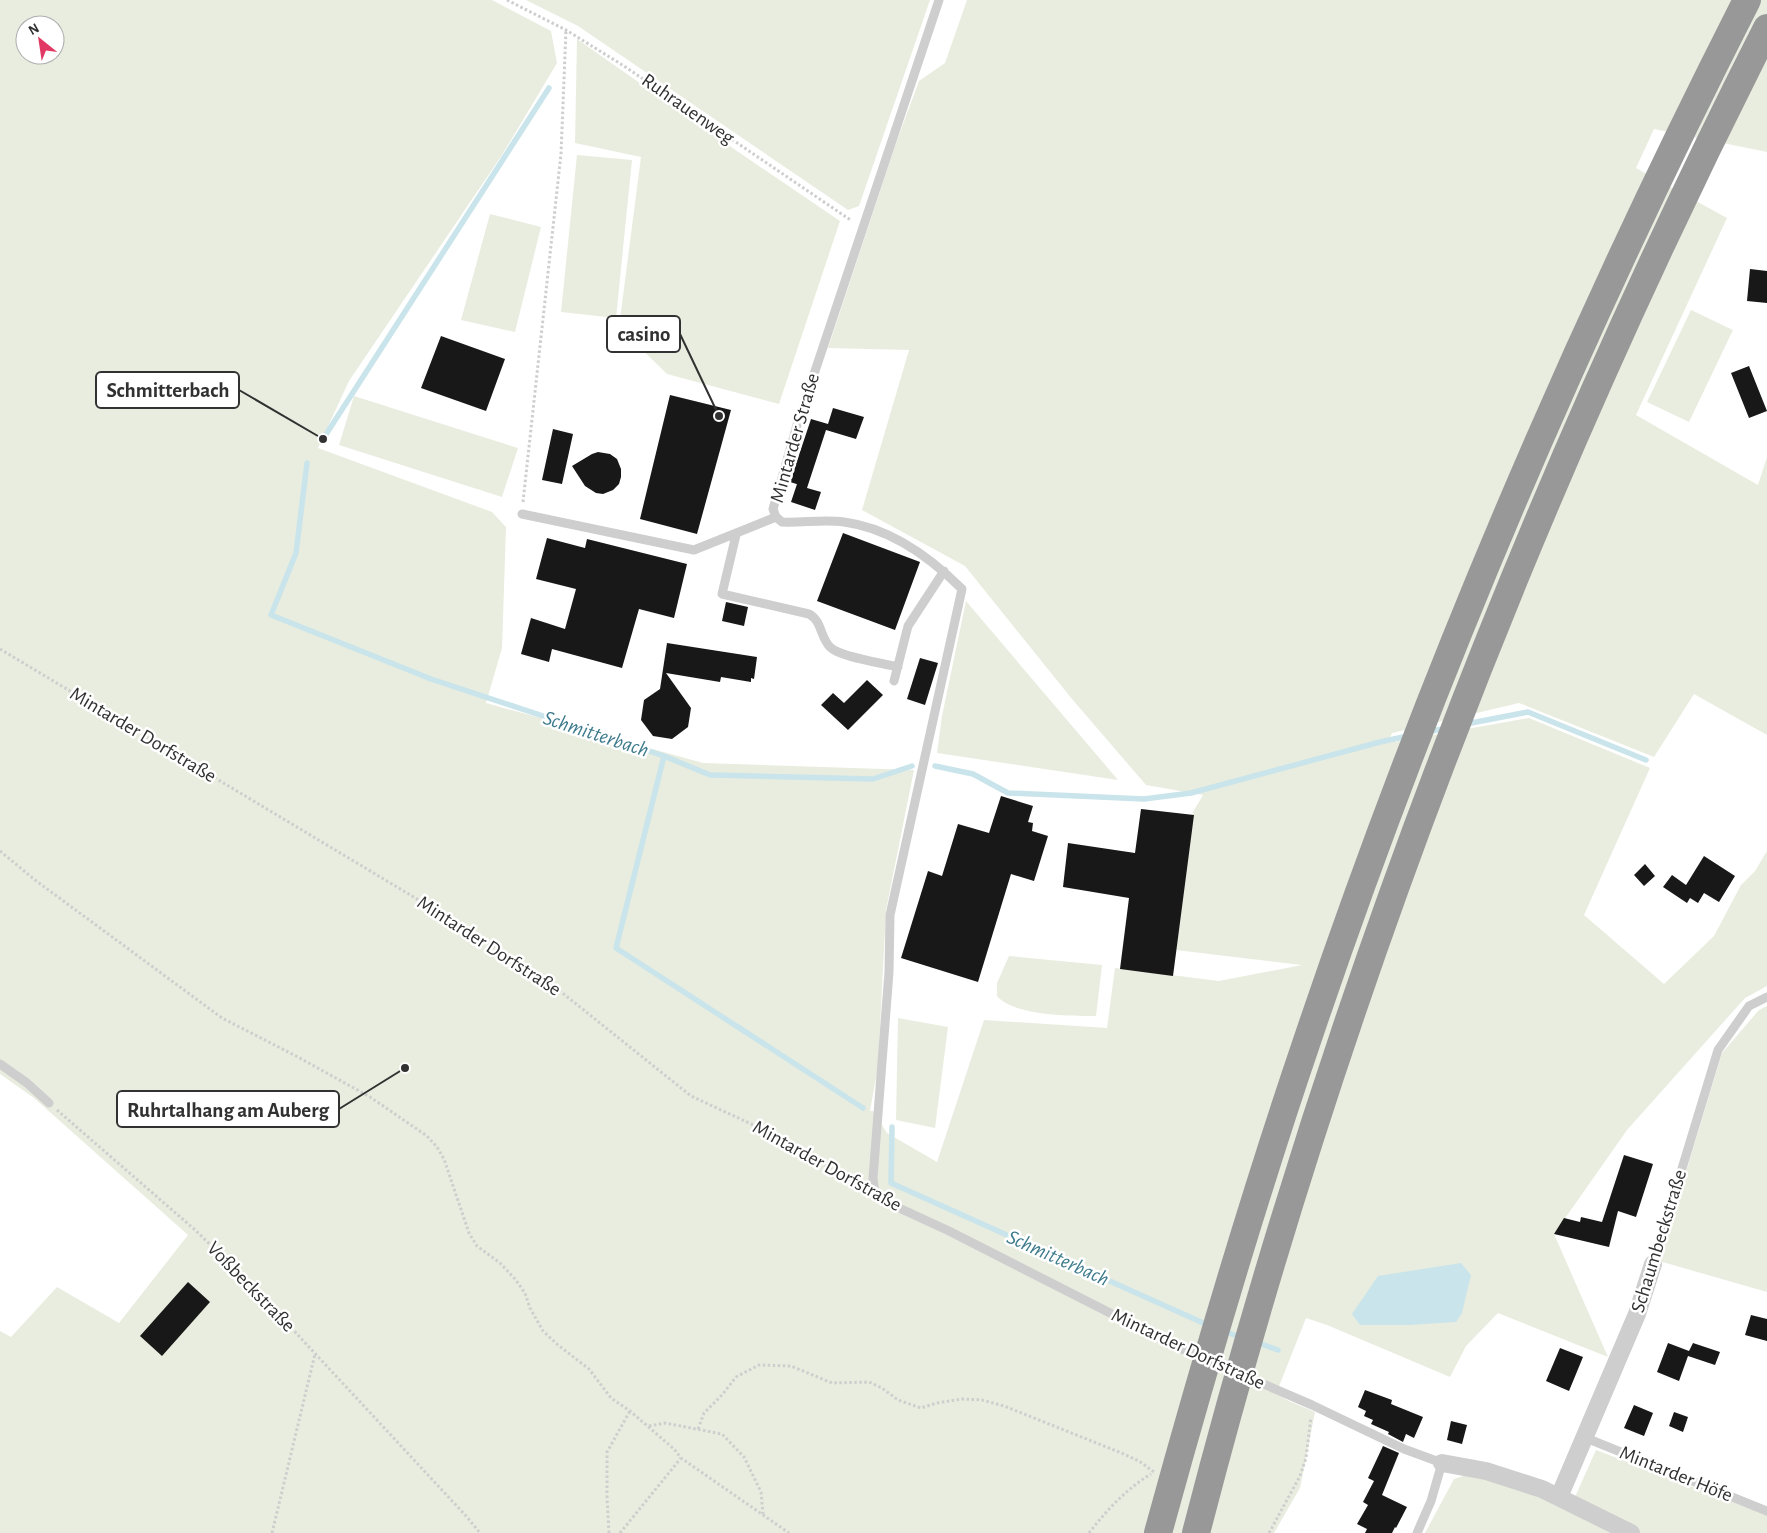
<svg xmlns="http://www.w3.org/2000/svg" width="1767" height="1533" font-family="'Alegreya Sans',sans-serif">
<rect width="100%" height="100%" fill="#fff"/>
<path fill="#e9eddf" fill-rule="evenodd" d="M0,0h492l59,31 6,32 -55,92 -153,226 -31,67 174,64 14,15 -4,121 -16,55 217,60 211,7 -28,140 -8,157 -8,44h3l14,22 50,29 47,-142 123,8 8,-60 104,13 83,-16 -126,-15 17,-138 10,-17 -57,-10 -74,-86 -107,-133 -103,-56 47,-160 -81,-2 67,-202 24,-65 26,-18 22,-63h800v152l-113,-23 -18,39 91,50 -91,197 122,70 9,-28v278l-73,-41 -40,63 -135,-54 -127,30 -4,10 141,-25 121,50 -66,147 80,69 50,-48 27,-51 14,-14 12,-20v135l-22,12 -118,132 -73,104 54,123 -110,-44 -32,33 -16,31 -123,-52 -21,-7 -30,76 13,7 26,11 -15,76 -26,45h-1274v-202l11,6 46,-50 62,36 69,-88 -154,-137 -34,-24zM25,25h30v30h-30z
M526,0h404l-71,206 -11,4 -270,-184z
M577,39l157,110 106,72 -61,183 -112,-30 -48,-47 22,-170 -66,-14z
M577,155l55,5 -16,158 -55,-6z
M490,214l51,13 -26,105 -54,-12z
M1691,310l42,20 -44,92 -42,-20z
M354,396l164,52 -16,49 -163,-52z
M966,601l152,179 -181,-27 5,-37z
M1009,956l93,9 -6,51c-25,0 -82,0 -99,-20v-13z
M1767,1006v286l-108,-31 63,-208 37,-43z
M898,1018l50,9 -13,101 -39,-8z
M1596,1450l171,65v18h-342l29,-54 12,-4 38,6 66,27z"/>
<path fill="#c9e4ea" d="M1461,1263l10,12 -9,38 -6,9 -47,3h-49l-8,-11 26,-38z"/>
<g fill="none" stroke-linecap="round" stroke-linejoin="round">
<path stroke="#c9e4ea" stroke-width="5.5" d="M323,439l226,-351
M307,463l-11,90 -25,62 160,64 233,77 -48,192 247,160
M1466,724l62,-12 118,48
M1427,732l20,-4
M664,756l46,19 163,4 39,-13
M935,766l38,8 35,19 136,6 47,-6 189,-51 28,-6
M892,1127l-1,56 319,143
M1223,1331l20,7
M1256,1342l22,8"/>
</g>
<path fill="#181818" d="M1750,269l17,2v32l-20,-2z
M441,336l64,23 -19,52 -65,-23z
M1749,366l18,45 -18,7 -18,-45z
M670,395l61,15 -34,124 -57,-15z
M833,408l31,9 -8,22 -30,-9 -19,58 14,4 -6,18 -24,-8 6,-18 6,2 -13,-4 21,-63 17,5z
M553,429l20,5 -11,50 -20,-4z
M598,452l12,2 7,5 4,10v8l-2,7 -6,6 -10,4 -7,-1 -11,-7 -13,-20 20,-12z
M843,533l77,29 -25,68 -78,-29z
M547,538l38,10 2,-9 100,25 -13,54 -35,-9 -17,59 -70,-19 -3,13 -28,-8 10,-36 34,11 11,-40 -40,-10z
M726,602l22,5 -4,19 -22,-5z
M667,643l90,14 -3,22 -3,-1v4l-30,-5 -1,5 -54,-9 25,35 -3,19 -16,12 -19,-3 -12,-16 3,-20 16,-11z
M920,658l18,5 -13,42 -18,-6z
M867,680l16,15 -35,35 -27,-25 12,-12 11,10z
M1001,796l32,10 -5,16 5,1 -1,8 16,5 -14,45 -23,-7 -33,108 -77,-24 27,-87 14,5 16,-52 31,9z
M1141,809l53,6 -21,161 -53,-7 9,-71 -66,-11 5,-44 67,10z
M1704,856l31,20 -16,26 -15,-9 -6,10 -8,-5 -3,5 -24,-16 9,-12 14,10z
M1645,864l10,12 -11,10 -10,-11z
M1624,1155l29,9 -17,53 -18,-6 -9,36 -55,-13 10,-16 16,4 1,-5 21,5z
M188,1282l22,20 -48,54 -22,-20z
M1751,1315l16,4v22l-22,-6z
M1668,1343l21,8 4,-8 27,9 -5,13 -27,-9 -9,25 -22,-9z
M1560,1348l23,9 -14,34 -23,-10z
M1365,1390l27,10 -1,4 32,13 -9,21 -8,-4 -3,8 -15,-8 1,-2 -18,-8 2,-4 -9,-4 2,-5 -8,-4z
M1634,1405l19,8 -9,23 -20,-8z
M1674,1412l14,5 -5,15 -14,-6z
M1451,1421l16,4 -5,19 -15,-4z
M1383,1446l16,7 -17,42 25,12 -11,21 -1,-1 -3,6h-27l2,-4 -10,-5 11,-19 -5,-3 11,-21 -6,-3z"/>
<g fill="none" stroke-linecap="round" stroke-linejoin="round">
<path stroke="#cecece" stroke-width="3" stroke-dasharray="2.5 2.5" stroke-linecap="butt" d="M507,0l59,30 58,36 228,155
M523,502l38,-348 5,-124
M0,649l442,265 118,77 131,105 99,46 57,38 14,6
M0,851l35,29 187,138 74,38 74,41 57,39 10,11 7,12 25,74 8,13 23,17 15,16 10,14 5,15 13,23 15,14 31,24 22,29 19,13 44,38 7,9 108,75
M57,1110l137,119 50,48 223,240 13,16
M649,1426l16,-3 57,11 22,23 17,35 2,22
M698,1429l6,-16 18,-18 14,-18 23,-12 32,1 41,17 37,-1 13,6 16,12 23,8 16,-5 25,-4 20,1 22,6 115,46 20,9 15,11
M272,1533l43,-179
M609,1533l-2,-36v-45l23,-41
M620,1533l61,-75
M1089,1533c18,-23 37,-44 62,-59
M1269,1533l31,-57 6,-18 5,-41"/>
<path stroke="#cecece" stroke-width="9" d="M939,0l-142,425 -24,84 3,8 6,5c21,1 41,-3 62,0 46,6 86,35 118,67l-72,326 -1,57 -16,206 2,16 22,13 52,24 222,113 141,61 92,44 38,14 -11,38 -14,32
M522,514l172,36 82,-33
M736,535l-14,59 87,20c13,7 11,23 21,33 9,10 53,16 68,20
M894,681l14,-55 36,-55
M0,1064l27,19 22,20
M1653,1264l65,-214 31,-44 18,-9
M1586,1438l181,73"/>
<path stroke="#cecece" stroke-width="18" d="M1442,1463l44,8 56,18 89,44
M1559,1497l78,-183 16,-50"/>
<path stroke="#989898" stroke-width="28" d="M1158,1533c46,-168 95,-334 151,-498 120,-355 268,-701 438,-1035
M1196,1533c133,-517 329,-1029 571,-1505"/>
</g>
<g text-anchor="middle" dominant-baseline="central" stroke-width="5" stroke-linejoin="round" paint-order="stroke">
<g font-size="20" fill="#313131" stroke="#fff">
<text transform="translate(688 109) rotate(35)">Ruhrauenweg</text>
<text transform="translate(795 438) rotate(-74)">Mintarder Straße</text>
<text transform="translate(143 735) rotate(31)">Mintarder Dorfstraße</text>
<text transform="translate(489 946) rotate(33)">Mintarder Dorfstraße</text>
<text transform="translate(827 1166) rotate(29)">Mintarder Dorfstraße</text>
<text transform="translate(1659 1241) rotate(-73)">Schaumbeckstraße</text>
<text transform="translate(251 1287) rotate(46)">Voßbeckstraße</text>
<text transform="translate(1188 1349) rotate(25)">Mintarder Dorfstraße</text>
<text transform="translate(1676 1474) rotate(22)">Mintarder Höfe</text>
</g>
<g font-size="21" font-style="italic" fill="#3d7b8c" stroke="#fff">
<text transform="translate(596 734) rotate(18)">Schmitterbach</text>
<text transform="translate(1058 1258) rotate(24)">Schmitterbach</text>
</g>
</g>
<path fill="none" stroke="#313131" stroke-width="2" d="M719 416L680 334M323 439L239 390M405 1068L339 1109"/>
<g fill="#313131" stroke="#fff" stroke-width="2">
<circle cx="719" cy="416" r="5"/>
<circle cx="323" cy="439" r="5"/>
<circle cx="405" cy="1068" r="5"/>
</g>
<g fill="#fff" stroke="#313131" stroke-width="2">
<rect x="607" y="316" width="73" height="36" rx="5"/>
<rect x="96" y="372" width="143" height="36" rx="5"/>
<rect x="117" y="1091" width="222" height="36" rx="5"/>
</g>
<g font-size="21" text-anchor="middle" font-weight="bold" fill="#313131">
<text x="644" y="341">casino</text>
<text x="168" y="397">Schmitterbach</text>
<text x="228" y="1117">Ruhrtalhang am Auberg</text>
</g>
<g transform="translate(40 40) rotate(330)"><circle r="24" fill="#ffffff" stroke="#adadad"/>
<path d="M0-4L9 19L0 12L-9 19Z" fill="#e23864"/>
<text y="-8" font-size="14" font-weight="bold" text-anchor="middle" fill="#313131">N</text>
</g>
</svg>
